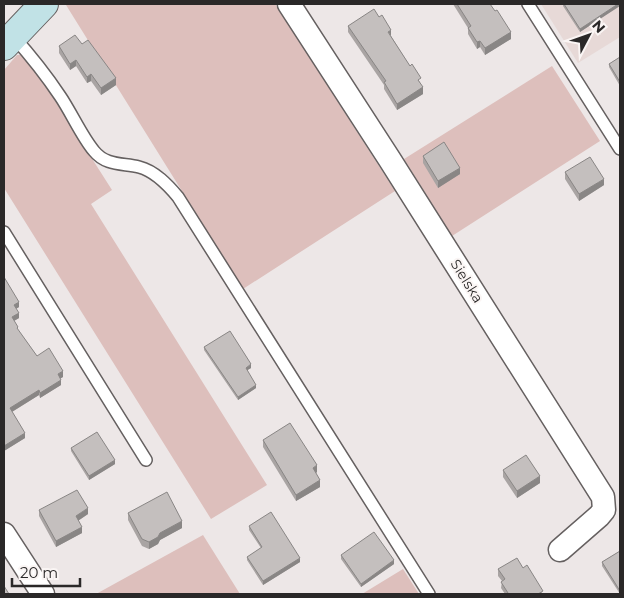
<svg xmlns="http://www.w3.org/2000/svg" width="624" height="598" font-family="Montserrat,sans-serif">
<rect width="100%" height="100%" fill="#ede7e7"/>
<path fill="#e7d9d7" d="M541,4h79v33l-42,26z"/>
<path fill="#ddbfbc" d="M67,4h208l120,187 -152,98 -177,-284z
M17,55h7l5,5 83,130 -21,14 176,281 -56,34 -207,-331v-118z
M552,66l48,75 -148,95 -48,-77z
M203,535l37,59h-144z
M403,569l16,25h-57z"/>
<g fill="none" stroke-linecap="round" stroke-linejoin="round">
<defs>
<path id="lane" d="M528,4l92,145
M13,36c17,19 33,39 47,60 11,16 22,41 34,55 12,15 29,12 45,16 16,4 29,18 39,30l251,397
M4,232l142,228"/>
<path id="street" d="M289,4l101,156 213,337 1,13 -5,6 -39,34
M4,534l39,60"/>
<path id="secondary" d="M4,46l40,-42"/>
</defs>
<use href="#lane" stroke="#656060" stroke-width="14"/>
<use href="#street" stroke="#656060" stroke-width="25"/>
<use href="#secondary" stroke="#656060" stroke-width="30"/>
<use href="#lane" stroke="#fff" stroke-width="11"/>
<use href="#street" stroke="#fff" stroke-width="22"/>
<use href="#secondary" stroke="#c1e2e6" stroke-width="28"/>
</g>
<path fill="#a9a4a3" d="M453,4h37l21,35 -26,16 -5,-8 -3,2 -9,-15v-6z
M563,4h57l-40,28 -17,-26z
M348,26l43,10 30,48 2,10 -26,16 -13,-21v-4l-36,-53z
M82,44l34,41 -15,10 -10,-14 -4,2 -11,-17 -6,4 -11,-17v-7z
M620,57v29l-11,-19v-3z
M423,156l37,18 -22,14 -15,-25z
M565,172l39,13 -25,16 -14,-22z
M4,277l15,30 -3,2 3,9 -5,3 4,9 19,26 26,21 -3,1 1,7 -21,13 -1,-3 -27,17 13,26 -21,13z
M204,347l47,21 -4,2 9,18 -18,12 -34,-50z
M263,440l54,32 -1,1 4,14 -24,14 -33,-54z
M71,448l44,16 -26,16 -18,-29z
M503,470l37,13 -23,15 -14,-21z
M39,510l49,4 -10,7 4,12 -26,14 -17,-31z
M128,513l54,15 -22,12 -2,4 -9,5 -7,-3 -14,-26z
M249,526l51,36 -37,23 -16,-25v-3l14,-9 -12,-18z
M620,551v43l-18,-28v-4z
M341,555l53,9 -33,23 -20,-28z
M523,568l20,26h-38l-4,-6 1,-7 -4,-5v-7z"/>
<path fill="#898685" d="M618,4h2v2l-40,26v-3z
M391,30v6l-3,-4z
M511,32v7l-26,16v-7z
M480,41v6l-3,2v-7z
M76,60v6l-6,4v-6z
M91,74v7l-4,2v-6z
M116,78v7l-15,10v-7z
M423,87v7l-26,16v-6z
M460,168v6l-22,14v-7z
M604,179v6l-25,16v-7z
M19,302v5l-5,3v-5z
M19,313v5l-7,4v-5z
M251,364v4l-5,3v-3z
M63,371v6l-5,3v-6z
M61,380v5l-21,13v-5z
M256,385v3l-18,12v-3z
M39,390v5l-29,18v-5z
M25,433v5l-21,13v-5z
M115,460v4l-26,16v-4z
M317,465v7l-4,3v-7z
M540,476v7l-23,15v-7z
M320,480v7l-24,14v-6z
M88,508v6l-12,8v-6z
M182,521v7l-22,12 -2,4 -9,5v-7l11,-9z
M82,527v6l-26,14v-6z
M300,558v4l-37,23v-4z
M394,560v4l-33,23v-3z"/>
<path fill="#c4bfbe" stroke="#898685" d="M457,4h33l5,7 2,-1 14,22 -26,16 -5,-7 -3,1 -9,-14 3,-2z
M564,4h54l-38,25z
M374,9l5,8 3,-2 9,15 -3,2 22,34 2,-2 9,14 -3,2 5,7 -26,17 -13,-22 2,-1 -38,-55z
M75,35l7,9 6,-4 28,38 -15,10 -10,-14 -4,3 -11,-17 -6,4 -11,-18z
M620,57v25l-11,-18z
M444,142l16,26 -22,13 -15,-25z
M590,157l14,22 -25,15 -14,-22z
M4,277l15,25 -5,3 5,8 -7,4 6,10 -1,1 20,28 12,-8 14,23 -5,3 3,6 -21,13 -1,-3 -29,18 15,25 -21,13z
M230,331l21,33 -5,4 10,17 -18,12 -34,-50z
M290,423l27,42 -4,3 7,12 -24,15 -33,-55z
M97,432l18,28 -26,16 -18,-28z
M526,455l14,21 -23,15 -14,-21z
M77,490l11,18 -12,8 6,11 -26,14 -17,-31z
M167,492l15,29 -22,12 -2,4 -9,5 -7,-3 -14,-26z
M271,512l29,46 -37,23 -16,-24 15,-10 -13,-21z
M374,532l20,28 -33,24 -20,-29z
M620,551v40l-18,-29z
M517,558l6,10 4,-3 16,26 -5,3h-30v-1l-7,-11 4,-3 -7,-10z
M4,586l5,8h-5z"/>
<g text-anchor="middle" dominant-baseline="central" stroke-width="4" stroke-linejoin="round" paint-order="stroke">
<g font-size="14" fill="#2a2828" stroke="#faf5f4">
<text transform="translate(467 281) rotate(58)">Sielska</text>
</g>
</g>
<rect width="624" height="598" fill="none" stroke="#2a2828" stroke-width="10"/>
<g transform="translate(589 35) rotate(49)" stroke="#faf5f4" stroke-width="4" paint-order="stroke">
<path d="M0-4L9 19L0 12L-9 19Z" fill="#2a2828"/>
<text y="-8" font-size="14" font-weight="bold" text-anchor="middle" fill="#2a2828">N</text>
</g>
<path d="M12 578v8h68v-8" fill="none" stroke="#2a2828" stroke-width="2.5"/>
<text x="20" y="578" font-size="15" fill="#2a2828" stroke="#faf5f4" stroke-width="4" paint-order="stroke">20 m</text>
</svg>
